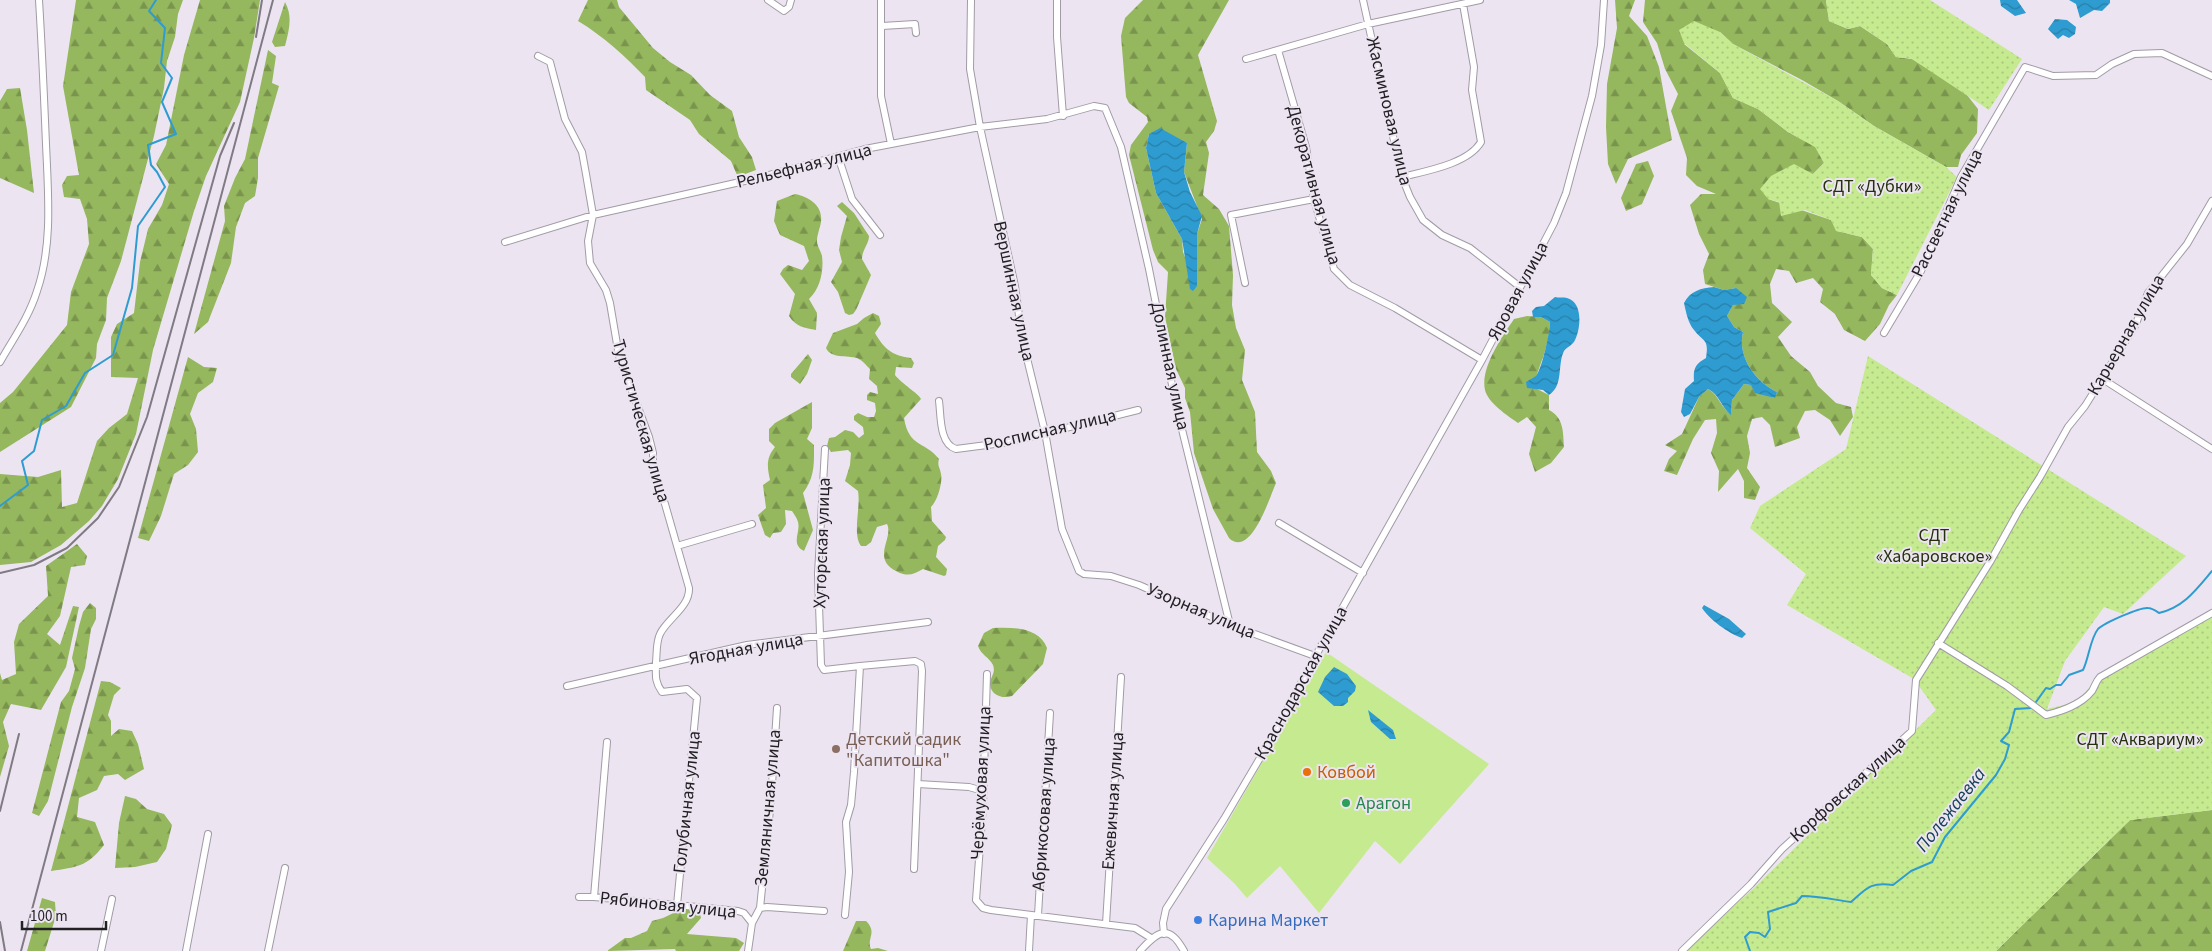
<svg xmlns="http://www.w3.org/2000/svg" width="2212" height="951" font-family="'Source Sans 3',sans-serif">
<defs>
<pattern id="forest-firs" width="22" height="20" patternUnits="userSpaceOnUse" patternTransform="scale(1.25)"><rect width="22" height="20" fill="#95b75e"/><path d="M5 1l3.5 6h-7zM16 11l3.5 6h-7z" fill="#79944d"/></pattern>
<pattern id="garden-dots" width="8" height="8" patternUnits="userSpaceOnUse" patternTransform="scale(1.25)"><rect width="8" height="8" fill="#c5ea8f"/><path d="M2 2h.1M6 6h.1" fill="none" stroke="#a9c87b" stroke-width="1.8" stroke-linecap="round"/></pattern>
<pattern id="water-waves" width="16" height="10" patternUnits="userSpaceOnUse" patternTransform="scale(1.25)"><rect width="16" height="10" fill="#2e9cd0"/><path d="M0 5q4-4 8 0t8 0" fill="none" stroke="#277fa9"/></pattern>
</defs>
<rect width="100%" height="100%" fill="#ece5f1"/>
<path fill="#c5ea8f" d="M1326,652l163,112 -89,100 -25,-23 -56,72 -39,-47 -33,32 -13,-15 -27,-25z"/>
<path fill="url(#forest-firs)" fill-rule="evenodd" d="M76,0h107l-5,14 -3,23 -8,24 -3,27 -10,48 -33,125 -14,37 -1,22 -9,24 -1,14 -25,49 -71,45v-49l13,-11 54,-67 4,-33 18,-48 -2,-25 -7,-20 -16,-2 -2,-12 5,-9 12,-1 -16,-89z
M200,0h60l-6,38 -14,64 -34,74 -12,35 -41,139 -17,84 -18,45 -16,27 -13,15 -28,24 -30,17 -31,3v-91l38,3 23,-7 1,37 15,-4 20,-62 12,-13 18,-14 11,-36 -27,-1v-40l6,-13 17,-11 6,-51 8,-33 14,-24 7,-21 -13,-20 10,-19 18,-90z
M588,0h29l2,7 34,41 17,14 21,13 19,20 22,16 7,26 13,20 4,13 -16,6 -3,-1 -6,-14 -32,-27 -9,-14 -44,-30 -1,-13c-20,-21 -42,-41 -67,-56z
M1143,0h86l-31,55 19,66 -3,10 -8,11 3,11 -6,42 16,14 10,17 4,49 -1,30 4,23 9,22 -3,30 13,32 2,40 14,19 5,12c-6,13 -25,76 -47,55l-16,-29 -19,-56 -4,-41 -5,-14v-10l-9,-19 -11,-52 3,-45 -10,-10 -5,-12 -24,-95 2,-10 17,-23 -1,-5 -18,-14 -3,-6 -5,-61 4,-18zM1149,134l38,9 -3,29 18,47 -5,15v52l-14,-34 -1,-13 -26,-46 -10,-45z
M1615,0h20l-6,16 18,20 12,31 13,73 -44,19 -12,25 -8,-20 -2,-37 1,-43 10,-56z
M1645,0h181l3,21 19,8 12,-3 27,18 9,13 16,2 18,11 37,25 11,14 -1,24 -16,22 -3,12h-12l-72,-41 -36,-25 -36,-21 -69,-36 -13,-12 -36,12 36,29 13,25 25,11 30,23 28,15 8,16 -11,11 -45,25 63,21 6,11 25,6 11,12 -2,26 11,13 15,7 -8,10 -9,19 -15,17 -21,-11 -9,-16 -15,-12 3,-13 -10,-11 -17,5 -7,-12 -13,-2 -6,15 2,19 20,19 -14,15 13,19 19,16 8,14 18,17 15,4 2,10 -13,19 -10,-16 -15,-10 -10,1 -8,16 3,11 -25,9 -5,-22 -8,-8 -10,2 -5,17 3,17 -3,15 13,19 -5,13 -11,-2v-17l-6,-12 -20,23 1,-21 -8,-18 6,-20 -1,-14 -11,1 -12,19 -16,36 -13,-4 5,-12 8,-8 -12,-6 17,-11 17,-37 9,-8c11,6 12,18 23,25l1,-14 12,-16 7,1 23,13 3,-6c-22,-10 -40,-36 -34,-60l-9,-5 -7,-11 6,-11 3,-17 -12,2 -19,-6 -2,-14 6,-16 -10,-20 -9,-29 11,-11h15l-19,-8 -11,-11 1,-17 -16,-47 7,-17 -13,-25 -8,-26 -14,-21z
M285,2c8,15 4,28 0,44l-10,1 -3,-5z
M268,50l8,6 -4,27 7,3 -21,72v20l-3,18 -10,7 -9,24 -5,36 -23,59 -14,12 31,-113 -1,-15 11,-28 10,-19z
M20,88l7,42 7,63 -34,-15v-77l7,-12z
M1648,161l6,15 -12,28 -16,7 -5,-13 15,-34z
M795,194c14,3 28,11 26,28 -1,6 -4,13 -4,19 0,5 4,10 5,15 2,15 -2,33 -13,43l8,14 -1,17c-11,-2 -20,-3 -27,-14l6,-22 -15,-20 3,-5 5,-4 14,5 7,-9 -5,-15 -24,-11 -6,-14 3,-20z
M842,202l12,11 15,23c0,8 -7,14 -7,23l9,16 -15,35 -3,4 -4,1 -4,-2 -7,-21 -7,-10 11,-20 -3,-12 2,-13 6,-21 -10,-10z
M873,313l6,3 2,8 -6,9c9,16 18,23 36,25l3,5 -2,5 -16,-1 -1,8c7,9 23,18 26,24l-17,19c5,30 21,23 35,41 -2,7 1,8 2,15 2,8 -4,28 -10,33l1,14 14,16 -1,3 -7,6 -2,11 11,12 -1,6 -2,1 -21,-7c-10,6 -16,8 -27,2 -25,-13 -2,-33 -9,-47l-10,3 -6,15 -5,4h-5c-9,-12 0,-39 -3,-55l-13,-10 5,-16 1,-12 -3,-3 -17,2 -4,-6 2,-8 6,-1 10,-7 8,2 6,6 5,-4 -1,-7 -9,-7v-4l4,-3 9,4h7l2,-6 -1,-8 -8,-3v-5l3,-3 8,2 -1,-8 -8,-7 1,-10c-4,-4 -8,-9 -13,-11 -10,-3 -26,1 -31,-10l7,-15 24,-9 7,-6z
M1527,316l14,1 9,5c0,23 -11,43 -17,65l16,8v15c15,8 14,22 15,37l-13,16 -16,9 -6,-18 7,-27 -9,-10 -9,6c-10,-7 -30,-20 -33,-33 -5,-22 17,-53 29,-71z
M808,354l4,6 -5,14 -7,10 -9,-7v-3z
M188,357l16,10 13,1 -4,14 -15,11 -8,21 6,15 2,23 -10,13 -14,9 -13,42 -12,25 -11,-3z
M812,402v26l-5,11 7,6c0,19 1,32 -11,48l10,37 -9,21c-14,-7 -3,-19 -6,-29 -1,-4 -4,-8 -6,-11l-7,-1 1,14 -5,8 -8,1 -3,5 -5,-3 -7,-20 8,-7 -3,-23 7,-5c-3,-13 -4,-22 5,-33l-6,-6v-12l6,-6z
M77,544l10,12 -2,9 -14,2 -11,49 -13,18 13,11 13,-39 6,1 -13,60 -25,43 -30,-6 -8,18 6,24 -9,31v-104l2,7 14,-6 -2,-32 5,-18 29,-28 -2,-30z
M90,603l6,5v11l-5,10 -6,39 -13,39 -24,94 -9,15 -7,-3 29,-111 8,-11 6,-22 -3,-11 7,-32 4,-14z
M993,628c19,-1 46,-1 54,20l-4,16 -31,32c-9,3 -21,0 -22,-12 0,-7 6,-11 3,-19 -4,-8 -12,-10 -15,-19l6,-13z
M101,681l9,1 11,6 -7,7 -6,20 3,6v15l8,-7 13,2 6,13 6,25 -19,11 -7,-6 -14,2 -7,14 -18,8 -2,19 18,5 9,23c-17,22 -27,22 -53,26z
M125,796l11,3 11,10 17,5 8,11 -6,24 -9,13 -22,5 -20,1 4,-45z
M2212,810v141h-216l134,-131z
M42,898l13,4 1,14 -11,35h-18z
M684,908l15,2 2,8 -14,16 49,4 8,5 -5,8h-63l-1,-2 -68,2 18,-13h6l16,-7 5,-10 11,-3z
M856,921h10c12,12 0,17 5,28l7,-1 10,3h-45z"/>
<path fill="url(#garden-dots)" d="M1826,0h104l92,59 -33,51 -77,-51 -16,-2 -9,-13 -27,-18 -12,3 -19,-8z
M1694,21l26,11 13,12 105,57 36,25 72,41 11,10 -60,118 -15,-7 -11,-13 2,-26 -11,-12 -26,-6 -5,-11 -26,-10 -24,6 -2,-14 -11,-3 -8,-10 11,-13 23,-12 19,10 11,-11 -9,-16 -27,-15 -30,-23 -25,-11 -13,-25 -36,-30 -5,-13z
M1868,356l318,200 -63,58 -19,-7 -39,54 -18,48 29,-7 28,-30 108,-63v201l-82,10 -134,131h-312l71,-64 181,-177 -22,-31 -127,-74 19,-31 -56,-46 10,-22 86,-57z"/>
<path fill="url(#water-waves)" d="M2000,0h17l9,13 -11,3 -14,-10z
M2069,0h41v3l-8,8 -8,-1 -14,8 -4,-14z
M2055,19l12,1 9,7 -1,7 -6,4 -6,-3 -5,4 -10,-10z
M1160,128l27,15 -3,29 6,20 12,24 -5,18v52l-4,5 -3,-2 -8,-50 -26,-46 -10,-45 3,-14z
M1714,287l10,3 12,-2 11,9 -3,7 -11,1 -6,11 7,11 9,5c-6,24 12,50 34,60l-2,6 -20,-5 -4,-8 -7,-1 -12,16 -1,15c-10,-8 -12,-21 -23,-26l-9,8 -9,17 -6,3 -3,-5 4,-23 9,-8c-1,-12 1,-17 12,-23 3,-20 -2,-15 -12,-28 -6,-7 -8,-18 -10,-27 6,-12 17,-15 30,-16z
M1555,297c3,1 9,0 12,1 16,4 14,30 8,42 -2,5 -8,7 -11,11 -7,14 0,34 -15,44l-6,-5 -16,-2 -1,-6c3,-2 7,-4 10,-6 6,-7 14,-44 14,-54l-9,-5h-8l-1,-6 4,-4 8,-1z
M1704,605l25,14 17,15 -4,4c-14,-5 -32,-18 -40,-30z
M1334,667l13,7 9,12 -1,5 -7,7v4l-5,4h-9l-16,-14 7,-15z
M1368,710l25,20 3,9h-6l-19,-17z"/>
<g fill="none" stroke-linecap="round" stroke-linejoin="round">
<path stroke="#2e9cd0" stroke-width="2" d="M0,506l28,-21 -6,-24 12,-10 8,-31 24,-14 19,-33 28,-18 19,-67 6,-62 27,-39 -8,-15 -6,-7 -3,-20 28,-11 -14,-32 10,-24 -11,-15 4,-35 -16,-17 7,-11
M2036,702l10,-14 4,1 6,-4h5l8,-10 14,-5c6,-12 7,-31 15,-41 6,-6 42,-22 50,-21 4,0 8,3 11,5 25,-6 37,-23 53,-42
M1750,951l-5,-14 5,-5 9,1 6,4 5,-8 -2,-17 28,-9 6,-7c18,0 33,4 49,6 16,-14 19,-20 42,-17l18,-14 21,-9 13,-25 51,-62 9,-16 4,-14 -8,-4 8,-9 6,-23 16,-1"/>
<defs>
<path id="minor" d="M768,0l16,11 5,-4 2,-7
M881,0v96l10,48
M971,0l-1,69 10,58 35,159 7,52 23,94 17,97 17,42 5,3 27,2 28,9 91,40 85,31
M1057,0v37l6,79
M1363,0l39,177 8,20 13,23 19,15 28,13 50,39
M882,26l33,-2 1,9
M1278,50l28,97 8,52 20,70 16,16 45,23 87,52
M538,56l12,6 15,57 17,33 4,22 7,41 -5,26 2,22 16,27 4,13 9,53 30,81 4,16v20l12,31 24,84c1,19 -22,31 -29,46 -4,8 -3,19 -4,28 0,12 -2,19 6,30l25,-3 10,9 -20,207
M1246,59l122,-35 112,-24
M838,156l14,43 28,36
M1402,177c24,-6 66,-13 79,-35l-9,-52 2,-23 -11,-63
M505,242l88,-27 165,-37 107,-29 115,-22 67,-8 47,-13 11,2 16,39 28,122 27,136 54,220
M1245,283l-14,-68 83,-16
M1884,333l37,-62 40,-94 64,-110 28,9 43,-1 16,-11 22,-10 28,-1 50,23
M0,362c13,-23 29,-45 37,-71 16,-46 11,-99 9,-147 -2,-48 -4,-96 -7,-144
M2101,378l111,71
M939,401c2,14 0,43 17,48l54,-7 128,-32
M825,449l-7,125 3,91 3,5 36,-4 -6,106 -3,33 -5,17 3,50 -4,43
M1279,523l84,50
M677,546l75,-22
M1938,643l69,43 39,29c16,-4 35,-10 46,-24 3,-5 4,-10 8,-14l112,-64
M860,666l55,-5 6,3 1,7 -8,198
M987,674l-4,131 -7,95 7,8 8,2 144,18 16,10
M567,686l180,-41 181,-23
M918,784l51,3 14,4
M579,897h15l144,14 6,2 8,10
M594,897l13,-155
M760,908l11,-108 6,-92
M760,908l7,-1 57,4
M1038,915l12,-202
M1106,924l15,-247
M1164,934l-1,-11 3,-14 58,-90 46,-78 51,-95 161,-286 72,-137 12,-30 26,-97 9,-51 3,-45
M101,951l11,-52
M186,951l22,-117
M268,951l17,-83
M748,951l4,-28 8,-15
M1029,951l2,-36
M1140,951c18,-20 29,-28 44,0
M1682,951l69,-67 31,-35 130,-118 4,-51 74,-118 29,-52 21,-33 28,-50 17,-21 50,-80 13,-33 39,-49 25,-43"/>
</defs>
<use href="#minor" stroke="#a19ba6" stroke-width="8"/>
<use href="#minor" stroke="#fff" stroke-width="6"/>
<path stroke="#7f7a83" stroke-width="2" d="M256,37l6,-37
M0,573l34,-8 33,-17 31,-30 21,-31 28,-70 73,-261 14,-33
M0,811l19,-77
M0,922l5,29
M21,951l252,-951"/>
</g>
<circle fill="#8d6e63" stroke="#ece5f1" stroke-width="2" cx="836" cy="749" r="5"/>
<circle fill="#e8710a" stroke="#ece5f1" stroke-width="2" cx="1307" cy="772" r="5"/>
<circle fill="#2e9e5b" stroke="#ece5f1" stroke-width="2" cx="1346" cy="803" r="5"/>
<circle fill="#3f7fe0" stroke="#ece5f1" stroke-width="2" cx="1198" cy="920" r="5"/>
<g text-anchor="middle" dominant-baseline="central" stroke-width="4" stroke-linejoin="round" paint-order="stroke">
<g font-size="18" fill="#232025" stroke="#ece5f1">
<text transform="translate(1389 111) rotate(77)">Жасминовая улица</text>
<text transform="translate(804 166) rotate(-14)">Рельефная улица</text>
<text transform="translate(1314 185) rotate(75)">Декоративная улица</text>
<text transform="translate(1947 213) rotate(-64)">Рассветная улица</text>
<text transform="translate(1014 291) rotate(78)">Вершинная улица</text>
<text transform="translate(1518 291) rotate(-62)">Яровая улица</text>
<text transform="translate(2126 335) rotate(-60)">Карьерная улица</text>
<text transform="translate(1170 366) rotate(78)">Долинная улица</text>
<text transform="translate(641 421) rotate(74)">Туристическая улица</text>
<text transform="translate(1050 430) rotate(-13)">Росписная улица</text>
<text transform="translate(822 543) rotate(-88)">Хуторская улица</text>
<text transform="translate(1201 611) rotate(23)">Узорная улица</text>
<text transform="translate(746 649) rotate(-10)">Ягодная улица</text>
<text transform="translate(1301 683) rotate(-61)">Краснодарская улица</text>
<text transform="translate(981 783) rotate(-87)">Черёмуховая улица</text>
<text transform="translate(1848 789) rotate(-42)">Корфовская улица</text>
<text transform="translate(1113 801) rotate(-86)">Ежевичная улица</text>
<text transform="translate(687 802) rotate(-84)">Голубичная улица</text>
<text transform="translate(768 808) rotate(-85)">Земляничная улица</text>
<text transform="translate(1044 814) rotate(-86)">Абрикосовая улица</text>
<text transform="translate(668 905) rotate(6)">Рябиновая улица</text>
</g>
<g font-size="18" fill="#24310b" stroke="#ece5f1">
<text x="1872" y="186">СДТ «Дубки»</text>
<text x="1934" y="535">СДТ<tspan x="1934" dy="21">«Хабаровское»</tspan></text>
<text x="2140" y="739">СДТ «Аквариум»</text>
</g>
<g font-size="18" fill="#785e54" stroke="#ece5f1" text-anchor="start">
<text x="846" y="739">Детский садик<tspan x="846" dy="21">"Капитошка"</tspan></text>
</g>
<g font-size="18" fill="#c56008" stroke="#ece5f1" text-anchor="start">
<text x="1317" y="772">Ковбой</text>
</g>
<g font-size="18" fill="#27864d" stroke="#ece5f1" text-anchor="start">
<text x="1356" y="803">Арагон</text>
</g>
<g font-size="18" fill="#366cbe" stroke="#ece5f1" text-anchor="start">
<text x="1208" y="920">Карина Маркет</text>
</g>
<g font-size="19" font-style="italic" fill="#164158" stroke="#ece5f1">
<text transform="translate(1951 810) rotate(-52)">Полежаевка</text>
</g>
</g>
<path d="M22 921v8h84v-8" fill="none" stroke="#232025" stroke-width="2.5"/>
<text x="30" y="921" font-size="15" fill="#232025" stroke="#ece5f1" stroke-width="4" paint-order="stroke">100 m</text>
</svg>
